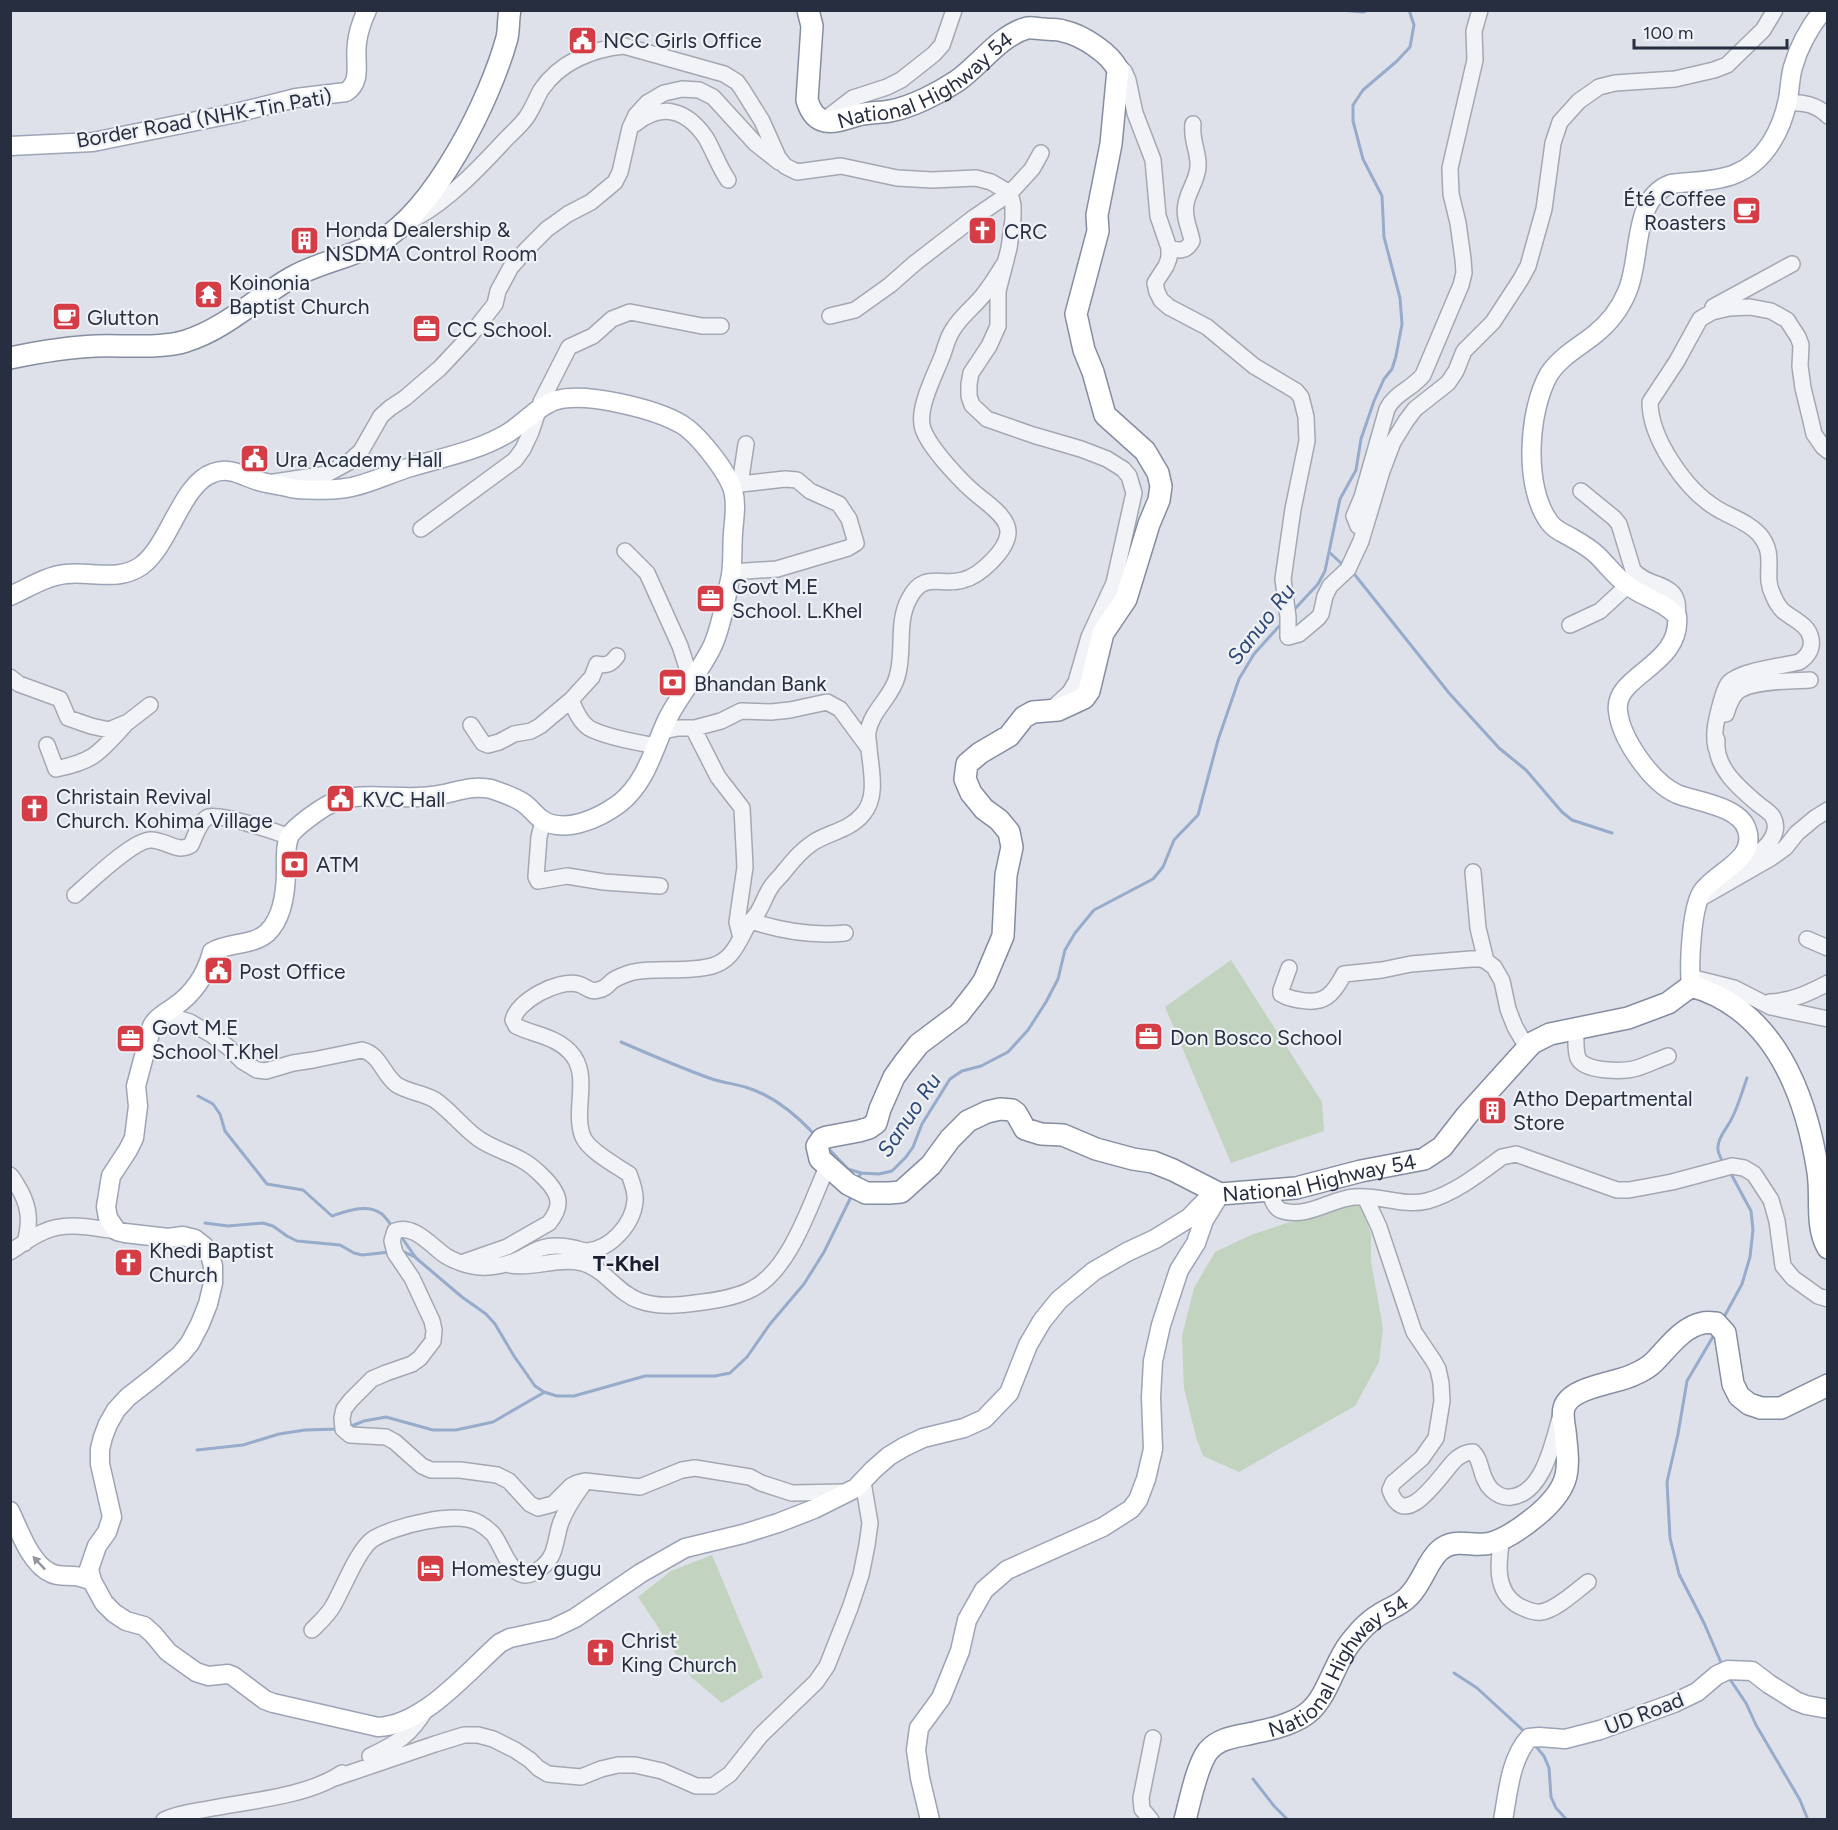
<svg xmlns="http://www.w3.org/2000/svg" width="1838" height="1830" font-family="Figtree,sans-serif">
<rect width="100%" height="100%" fill="#dee1e9"/>
<path fill="#c2d3bf" d="M1231,960l91,142 2,29 -93,32 -66,-156z
M1361,1201l10,34v26l12,67 -4,34 -24,44 -116,66 -36,-16 -7,-19 -12,-49 -2,-52 12,-48 21,-36 36,-17 33,-11z
M712,1555l51,122 -41,26 -31,-26 -53,-80 33,-26z"/>
<g fill="none" stroke-linecap="round" stroke-linejoin="round">
<path stroke="#97abcb" stroke-width="3" d="M1341,10l22,2 5,-2
M1330,553l11,10
M1355,575l94,118 50,55 27,22 36,42 10,8 40,13
M1292,612l26,-28 7,-13 15,-72 16,-29 5,-31 13,-38 10,-22 8,-10 4,-13 6,-32 -2,-26 -16,-61 -2,-41 -19,-37 -10,-38v-16l10,-15 34,-29 13,-14 4,-22 -5,-15
M621,1042c30,13 60,26 91,37 12,4 25,5 36,9 26,8 47,26 65,45
M198,1096l15,8 7,10 5,17 42,53 36,6 29,26c15,-5 35,-13 50,-2 3,3 7,8 10,12
M827,1147l21,22 13,4
M1724,1164c-3,-5 -7,-11 -6,-18 1,-10 9,-18 13,-26 7,-13 11,-28 16,-42
M858,1178l3,-5 18,1 13,-3 14,-14 7,-10 9,-23 28,-45 12,-8 19,-5 27,-14 20,-22 18,-28 12,-23 7,-29 10,-17 19,-23 59,-31 10,-12 11,-27 24,-25 20,-75 21,-61 15,-25 28,-31
M205,1223l23,3 35,-3 10,3 14,10 10,5 43,4 14,8 8,2 28,-3
M400,1235l16,23 46,39 24,17 9,10 19,32 21,30 9,6 13,4h17l71,-20h70l15,-3 17,-16 23,-33 34,-40 20,-32 27,-55
M402,1251l13,6
M1724,1317l18,-33 8,-27 3,-27 -2,-19 -21,-39
M349,1427l15,-6 22,-4 47,13h23l37,-8 50,-29
M197,1450l46,-5 36,-11 26,-4 35,-1
M1704,1623l19,44
M1705,1625l-26,-51 -9,-36 -3,-56 11,-48 9,-53 27,-46
M1454,1673l23,15 49,45
M1729,1678l17,25 10,22 44,75 8,20
M1533,1743l11,13 5,12 2,29 5,11 11,12
M1253,1779l21,27 14,14"/>
<defs>
<path id="minor" d="M1116,63l8,8 4,9 7,33 18,47 5,56 11,32v10l-3,8 -11,17 2,9 4,8 8,7 38,20 47,39 42,25 5,6 5,20 1,24 -14,68 -10,70 5,38v20l11,-3 19,-16 3,-4 4,-18 5,-10 18,-17 13,-28 21,-70 11,-29 13,-21 9,-12 33,-26 8,-12 8,-20 29,-29 28,-43 7,-13 16,-57 9,-66 7,-21 19,-21 20,-14 16,-4 60,-4 39,-9 13,-5 36,-35 12,-20
M1787,103c16,-1 29,1 41,13
M823,121l30,-23 34,-11 14,-7 33,-26 8,-9 12,-35
M635,124c27,-22 52,-14 71,14 8,14 13,29 22,42
M416,218c34,-19 64,-51 90,-79 7,-7 14,-13 20,-21 6,-8 10,-19 15,-28 19,-28 51,-41 83,-44l100,28 13,8 5,7 20,32 16,36 7,9 12,6 44,-6 56,12 35,2 44,-2 15,4 19,11 3,12v14l-4,29 -11,43v35l-9,20 -18,27 -2,11v12l3,9 15,14 46,16 48,14 26,10 16,10 6,7 5,17 -20,90 -25,54 -13,45 -6,10 -15,14
M1169,248c10,3 17,4 23,-7 -2,-12 -9,-24 -6,-37 2,-13 11,-23 12,-37 1,-16 -7,-25 -5,-43
M1713,307l79,-43
M830,316l25,-6 35,-25 25,-22 57,-44 38,-26 22,-24 9,-16
M274,482l53,-8 22,-12 12,-11 20,-35 9,-8 15,-10 35,-30 29,-31 26,-33 3,-13 13,-24 17,-19 19,-19 21,-15 23,-12 24,-20 5,-10 10,-44 6,-13 11,-12 17,-10 18,-4 17,1 14,7 42,46 24,19
M740,484l6,-40
M1581,491l33,27 5,6 14,46c17,21 50,8 44,48
M1365,524l-7,2 -4,-10 8,-19 25,-88c8,-16 25,-20 36,-34l38,-90 3,-12 -1,-14 -5,-36 -7,-29 -1,-26 25,-108 -1,-29 6,-21
M421,529l94,-69 8,-11 8,-17 10,-30 28,-55 24,-11 19,-17 18,-7 72,14h19
M625,551l22,22 33,73 11,34
M731,572l46,-3 71,-21 8,-5 -7,-24 -10,-15 -29,-13 -13,-11 -12,-1 -53,6
M1570,625l30,-14 27,-25
M10,677l9,7 41,15 8,19 23,8 18,4 19,-8 22,-17
M571,700c4,10 9,22 18,28 16,9 50,15 68,18
M1726,714c2,-7 5,-15 10,-21 13,-13 56,-12 74,-13
M471,725l12,18 5,2 11,-3 15,-8 17,-3 9,-5 31,-26 21,-23 5,-13c10,2 14,0 20,-8
M693,728l25,49 24,31 3,59 -8,55 4,16
M663,731l15,-3h17l26,-7 20,-10 30,1 19,-2 37,-8 13,7 28,38
M1717,740c-3,27 22,48 41,64 5,4 12,8 15,13 12,23 -23,43 -39,52
M47,745l9,24c38,-8 42,-15 68,-43
M1716,748c-3,-15 0,-27 4,-42 2,-7 4,-16 8,-22 9,-13 55,-18 71,-22 8,-5 14,-13 12,-23 -2,-14 -18,-20 -28,-28 -4,-4 -8,-11 -10,-16 -11,-21 5,-39 -14,-61 -12,-13 -29,-17 -43,-26 -31,-19 -66,-70 -66,-106l27,-41 23,-42 12,-7 17,-4 21,-1 21,4 16,9 11,17 3,8 -1,21 3,22 8,33 3,13 9,13 5,4
M543,821l-4,16 -3,40 2,4 29,-5 37,6 56,4
M1473,872l5,56 8,33
M75,895c15,-13 57,-54 75,-55 15,-1 27,14 41,5 4,-8 8,-23 17,-28 9,-5 69,15 81,20
M1703,897l68,-39 14,-10 12,-15 18,-15 13,-8
M751,921c30,10 62,15 94,12
M1807,939l21,9
M1289,968l-8,22v4c6,4 12,5 18,6 25,5 34,-5 45,-26l38,-4 29,-6 60,-5h9l6,2 8,6 8,14 6,28 7,18 7,12 10,4
M1690,977l44,11 37,19 57,12
M1770,1002c22,-1 39,-9 58,-19
M164,1014l26,8 22,13 16,12 14,14 15,9 9,1 27,-8 20,-3 49,-10c18,4 21,25 35,35 11,7 26,8 38,15 16,11 28,28 44,39 13,9 28,13 41,20 12,6 39,29 38,44 0,7 -5,15 -9,20l-42,24 -46,16
M1576,1029c0,9 -1,21 2,29 6,14 46,14 59,10 10,-3 20,-8 31,-12
M10,1175c5,5 7,11 11,17 9,18 9,31 4,51
M1268,1190c4,8 6,19 15,21 25,7 48,-12 71,-14 24,-3 49,10 73,4 28,-8 52,-27 75,-44l14,-3 101,36h12l43,-8 60,-16 12,2 10,6 17,26 6,21 6,45 10,12 25,18 10,3
M1365,1197l14,30 35,105 19,28 5,9 3,14 1,18 -6,37 -14,20 -29,25 -3,7c15,45 52,-18 66,-31 5,-4 10,-7 17,-7 9,8 7,26 18,37 5,5 12,9 20,8 32,-3 42,-55 49,-79
M10,1252c11,-7 21,-15 33,-20 23,-11 50,-4 74,-1
M510,1265c23,4 46,-7 68,-3 26,4 38,31 62,39 21,7 41,4 63,1 16,-2 34,-5 49,-13 38,-19 58,-84 75,-122
M846,1492l-54,1 -31,-10 -11,-6 -55,-9 -13,2 -42,17 -55,-6 -8,2 -6,3 -18,18 -15,4 -8,-4 -21,-23 -12,-6 -37,-5h-29l-9,-4 -27,-24 -9,-5 -36,-2 -7,-6 -1,-11 2,-9 7,-9 21,-21 14,-6 26,-9 8,-6 13,-17 1,-11 -2,-9 -20,-43 -17,-25 -3,-12 3,-10c19,-8 37,16 51,25 8,5 17,8 26,10 13,3 32,0 45,-6 9,-3 16,-10 25,-12 10,-3 22,-2 32,0 4,1 9,3 13,3 24,-2 46,-27 48,-50 1,-9 -3,-19 -6,-27 -12,-8 -40,-23 -46,-37 -11,-27 9,-62 -13,-85 -15,-16 -36,-17 -54,-26l-3,-6c4,-19 45,-41 65,-36 8,2 12,9 20,6 7,-1 10,-5 14,-9 6,-4 14,-7 21,-9 26,-5 53,1 79,-6 21,-6 26,-24 36,-41 3,-5 7,-8 10,-13 5,-8 8,-18 13,-25 3,-5 8,-9 11,-13 10,-12 18,-23 32,-32 16,-10 36,-12 49,-28 15,-17 8,-44 6,-65 0,-5 -2,-12 -1,-17 3,-21 24,-35 29,-55 8,-25 -1,-54 12,-78 15,-29 32,-12 54,-19 17,-4 44,-30 45,-47 1,-14 -17,-27 -27,-35 -17,-13 -51,-49 -58,-69 -7,-20 13,-56 20,-75 3,-9 5,-18 11,-26 8,-13 21,-22 30,-34 8,-10 15,-22 22,-33
M1502,1538c-4,24 -8,54 17,68 6,3 15,7 22,6 15,-2 35,-21 47,-30
M312,1630c8,-8 16,-15 21,-24 10,-17 25,-57 40,-67 21,-13 84,-29 106,-16 5,3 10,7 14,11 13,17 20,58 49,33 15,-11 13,-29 19,-45 5,-13 13,-25 21,-36
M370,1756c26,-12 41,-21 56,-47
M335,1778l100,-34 29,-9h14l15,4 22,11 15,10 8,8 10,6 33,3 20,-8 17,-4h17l27,6 34,15h17l17,-12 31,-39 55,-53 11,-16 23,-58 11,-33 6,-30 3,-22 -7,-41
M164,1820c15,-7 28,-8 44,-11 40,-8 101,-13 134,-36
M1151,1820l-9,-11 -1,-11 12,-60"/>
<path id="major" d="M10,146l83,-4 143,-29 60,-15 50,-6c17,-11 8,-31 11,-49 1,-11 5,-22 10,-33
M10,596c18,-8 36,-20 56,-22 25,-3 52,8 75,-8 29,-21 40,-82 72,-93 18,-7 32,5 49,9 8,2 16,3 25,5 12,4 46,3 59,1 22,-3 44,-15 65,-21 33,-10 67,-16 97,-34 15,-9 32,-29 49,-33 30,-8 98,9 124,24 17,10 46,47 52,66 4,15 1,28 0,43 -1,14 0,28 -2,42 -5,22 -10,55 -20,74 -13,26 -33,47 -45,73 -13,29 -20,60 -46,81 -20,15 -56,32 -79,16 -6,-4 -11,-12 -19,-17 -8,-5 -22,-10 -31,-13 -20,-5 -39,5 -59,7 -33,5 -71,-7 -102,8 -10,5 -34,22 -40,31 -5,10 -4,23 -4,34 0,20 -3,49 -19,64 -15,13 -39,9 -55,19 -6,23 -19,42 -38,55 -8,6 -17,10 -22,19l-16,60 2,20 -4,32 -6,12 -17,26 -5,31 2,11 9,13 8,2 43,5 15,-2 12,3 9,7 6,9 3,11v17l-5,21 -8,20 -10,19 -9,11 -26,22 -27,21 -12,13 -8,14 -5,13 -3,12v15l12,53 -5,15 -10,14 -8,23 3,12 12,22 10,10 12,8 18,5 9,8 15,18 28,20 12,4 20,-2 5,2 32,24 8,3 105,24c46,-2 89,-55 122,-84l10,-5 42,-9 23,-11 66,-45 44,-25 58,-14 35,-11 36,-14 42,-21 17,-18 16,-14 15,-9 19,-9 41,-10 20,-9 25,-26 19,-48 14,-24 17,-21 35,-29 33,-19 28,-13 34,-21 26,-27
M1691,986c-2,-20 0,-77 11,-94 13,-20 55,-32 45,-62 -7,-24 -50,-28 -70,-36 -26,-12 -56,-55 -59,-83 -5,-36 64,-45 59,-95 -15,-16 -33,-18 -50,-31 -11,-8 -19,-19 -29,-29 -7,-7 -17,-13 -26,-18 -8,-5 -16,-7 -22,-15 -27,-35 -22,-112 -1,-149 11,-17 30,-27 45,-39 14,-11 26,-26 33,-43 15,-33 4,-94 44,-108 21,-3 45,-2 64,-10 30,-12 47,-44 53,-75 2,-11 2,-22 5,-32 6,-22 16,-39 30,-57
M10,1511c9,19 21,54 41,62 8,4 15,2 23,3 6,0 12,3 18,5
M930,1820l-10,-42 -4,-28 3,-22 22,-30 19,-47 7,-31 17,-30 23,-20 96,-43 28,-18 7,-9 8,-21 7,-30 -2,-52 2,-36 8,-36 18,-55 17,-27 8,-23 13,-21
M1503,1820c5,-27 7,-61 26,-82l10,-1 26,2 35,-9 74,-27 23,-11 20,-17 11,-5 24,1 17,13 27,17 10,4 22,4"/>
<g id="highway">
<path id="s1" d="M808,10l4,16 -5,74c9,30 28,22 51,15 11,-3 22,-2 32,-4 22,-4 49,-18 67,-30 23,-16 42,-45 70,-53 5,-1 12,1 18,1 6,1 13,0 18,2 19,4 47,22 55,39l-7,74 -14,71 1,16 -22,83 8,36 9,22 12,43 40,36 13,22 3,13 -2,14 -10,24 -23,75 -23,34 -14,58 -5,7 -26,12 -25,2 -9,5 -15,19 -29,17 -13,11 -2,15 6,14 13,16 15,11 10,12 3,15 -6,28 -3,61 -19,45 -7,10 -18,23 -40,30 -15,19 -10,14 -14,32 -4,14 -7,5 -10,3 -32,6 -5,2 -5,7 3,13 28,25 18,9h23l12,-1 30,-27 19,-26 18,-18 19,-9 13,-3 12,1 4,3 9,16 16,5 22,1 33,14 37,10 20,3 20,8 47,24 76,-6 65,-17 63,-12 18,-12 25,-32 65,-72 18,-9 78,-16 40,-15 23,-17c83,23 115,108 127,186 4,25 -3,54 10,76"/>
<path d="M10,358c29,-6 57,-11 86,-12 26,-1 66,3 90,-5 39,-12 70,-43 105,-63 27,-16 60,-20 88,-36 57,-33 111,-142 128,-204 2,-9 1,-19 3,-28"/>
<path id="s2" d="M1185,1820c5,-19 12,-55 23,-69 13,-15 31,-14 49,-19 17,-3 42,-10 54,-22 17,-16 24,-48 39,-67 8,-10 17,-21 29,-28 10,-7 21,-9 30,-19 13,-13 18,-34 30,-45 16,-15 34,-3 52,-8 18,-5 36,-19 50,-31 31,-28 28,-43 24,-81 -1,-7 -3,-17 -1,-23 6,-22 53,-24 71,-34 7,-3 14,-7 19,-12 14,-14 28,-35 49,-39 4,-1 9,0 13,0l9,10 8,51 6,12 10,8 12,4h20l47,-23"/>
</g>
</defs>
<use href="#minor" stroke="#a3a8b3" stroke-width="18"/>
<use href="#major" stroke="#9da4b5" stroke-width="21"/>
<use href="#highway" stroke="#858da0" stroke-width="24"/>
<use href="#minor" stroke="#f1f3f7" stroke-width="15"/>
<use href="#major" stroke="#fff" stroke-width="18"/>
<use href="#highway" stroke="#fff" stroke-width="21"/>
</g>
<defs><path id="oneway-solid" d="M-6-.8H1V-3.2L6.5 0L1 3.2V.8H-6Z" transform="scale(1.5)"/></defs>
<use fill="#9396a0" href="#oneway-solid" transform="translate(39 1563) rotate(-133)"/>
<defs>
<symbol id="civic-square" viewBox="-11 -11 22 22"><rect x="-9" y="-9" width="18" height="18" rx="4" fill="#d43d45" stroke="#eef1f6"/><path d="M-.6-6.5H3V-4.5H.6V-3L4-1V1h2V6H-6V1h2V-1L-.6-3ZM-1.2 2.5V6h2.4V2.5Z" fill="#fff"/></symbol>
<symbol id="cafe-square" viewBox="-11 -11 22 22"><rect x="-9" y="-9" width="18" height="18" rx="4" fill="#d43d45" stroke="#eef1f6"/><path d="M-5.5-4.5H6V0H3Q3 3.5 0 3.5H-2.5Q-5.5 3.5-5.5 0ZM3-3.2v2h1.7v-2ZM-6 4.5H4V6H-6Z" fill="#fff"/></symbol>
<symbol id="church-square" viewBox="-11 -11 22 22"><rect x="-9" y="-9" width="18" height="18" rx="4" fill="#d43d45" stroke="#eef1f6"/><path d="M-1.2-6h2.4v3.5h3.3v2.4h-3.3V6h-2.4V-.1h-3.3v-2.4h3.3Z" fill="#fff"/></symbol>
<symbol id="building-square" viewBox="-11 -11 22 22"><rect x="-9" y="-9" width="18" height="18" rx="4" fill="#d43d45" stroke="#eef1f6"/><path d="M-4-6H4V6H1V3H-1V6H-4ZM-2.5-4.3h1.7v1.8h-1.7ZM.8-4.3h1.7v1.8H.8ZM-2.5-1h1.7V.8h-1.7ZM.8-1h1.7V.8H.8Z" fill="#fff"/></symbol>
<symbol id="temple-square" viewBox="-11 -11 22 22"><rect x="-9" y="-9" width="18" height="18" rx="4" fill="#d43d45" stroke="#eef1f6"/><path d="M0-6L5-2H3V0L6.5 2.5H4V6H1.5V3h-3V6H-4V2.5H-6.5L-3 0V-2H-5Z" fill="#fff"/></symbol>
<symbol id="office-square" viewBox="-11 -11 22 22"><rect x="-9" y="-9" width="18" height="18" rx="4" fill="#d43d45" stroke="#eef1f6"/><path d="M-6-3h4V-5.5h4V-3h4V5H-6ZM-1-4.5V-3h2v-1.5ZM-6 0V1H6V0Z" fill="#fff"/></symbol>
<symbol id="bank-square" viewBox="-11 -11 22 22"><rect x="-9" y="-9" width="18" height="18" rx="4" fill="#d43d45" stroke="#eef1f6"/><path d="M-6-4H6V4H-6ZM0-2.3a2.3 2.3 0 1 0 0 4.6a2.3 2.3 0 1 0 0-4.6Z" fill="#fff"/></symbol>
<symbol id="hotel-square" viewBox="-11 -11 22 22"><rect x="-9" y="-9" width="18" height="18" rx="4" fill="#d43d45" stroke="#eef1f6"/><path d="M-6-4.5h1.5V1H6V5H4.5V3h-9V5H-6ZM-4 0a1.8 1.8 0 1 1 3.6 0ZM.5 0V-2.5h3Q6-2.5 6 0Z" fill="#fff"/></symbol>
</defs>
<g fill-rule="evenodd">
<use href="#civic-square" x="566" y="24" width="33" height="33"/>
<use href="#cafe-square" x="1730" y="194" width="33" height="33"/>
<use href="#church-square" x="966" y="214" width="33" height="33"/>
<use href="#building-square" x="288" y="224" width="33" height="33"/>
<use href="#temple-square" x="192" y="278" width="33" height="33"/>
<use href="#cafe-square" x="50" y="300" width="33" height="33"/>
<use href="#office-square" x="410" y="312" width="33" height="33"/>
<use href="#civic-square" x="238" y="442" width="33" height="33"/>
<use href="#office-square" x="694" y="582" width="33" height="33"/>
<use href="#bank-square" x="656" y="666" width="33" height="33"/>
<use href="#civic-square" x="324" y="782" width="33" height="33"/>
<use href="#church-square" x="18" y="792" width="33" height="33"/>
<use href="#bank-square" x="278" y="848" width="33" height="33"/>
<use href="#civic-square" x="202" y="954" width="33" height="33"/>
<use href="#office-square" x="1132" y="1020" width="33" height="33"/>
<use href="#office-square" x="114" y="1022" width="33" height="33"/>
<use href="#building-square" x="1476" y="1094" width="33" height="33"/>
<use href="#church-square" x="112" y="1246" width="33" height="33"/>
<use href="#hotel-square" x="414" y="1552" width="33" height="33"/>
<use href="#church-square" x="584" y="1636" width="33" height="33"/>
</g>
<g text-anchor="middle" dominant-baseline="central" stroke-width="4.5" stroke-linejoin="round" paint-order="stroke">
<g font-size="21" fill="#272e40" stroke="#eef1f6" text-anchor="start">
<text x="603" y="40">NCC Girls Office</text>
<text x="1726" y="198" text-anchor="end">Été Coffee<tspan x="1726" dy="24">Roasters</tspan></text>
<text x="325" y="229">Honda Dealership &amp;<tspan x="325" dy="24">NSDMA Control Room</tspan></text>
<text x="1004" y="231">CRC</text>
<text x="229" y="282">Koinonia<tspan x="229" dy="24">Baptist Church</tspan></text>
<text x="87" y="317">Glutton</text>
<text x="447" y="329">CC School.</text>
<text x="275" y="459">Ura Academy Hall</text>
<text x="732" y="586">Govt M.E<tspan x="732" dy="24">School. L.Khel</tspan></text>
<text x="694" y="683">Bhandan Bank</text>
<text x="56" y="796">Christain Revival<tspan x="56" dy="24">Church. Kohima Village</tspan></text>
<text x="362" y="799">KVC Hall</text>
<text x="316" y="864">ATM</text>
<text x="239" y="971">Post Office</text>
<text x="152" y="1027">Govt M.E<tspan x="152" dy="24">School T.Khel</tspan></text>
<text x="1170" y="1037">Don Bosco School</text>
<text x="1513" y="1098">Atho Departmental<tspan x="1513" dy="24">Store</tspan></text>
<text x="149" y="1250">Khedi Baptist<tspan x="149" dy="24">Church</tspan></text>
<text x="451" y="1568">Homestey gugu</text>
<text x="621" y="1640">Christ<tspan x="621" dy="24">King Church</tspan></text>
</g>
<g font-size="21" fill="#272e40" stroke="#eef1f6">
<text stroke="none"><textPath href="#s1" startOffset="231">National Highway 54</textPath></text>
<text transform="translate(204 118) rotate(-10)">Border Road (NHK-Tin Pati)</text>
<text stroke="none"><textPath href="#s1" startOffset="2336">National Highway 54</textPath></text>
<text stroke="none"><textPath href="#s2" startOffset="237">National Highway 54</textPath></text>
<text transform="translate(1644 1713) rotate(-21)">UD Road</text>
</g>
<g font-size="22" font-style="italic" fill="#2f4876" stroke="#eef1f6">
<text transform="translate(1261 624) rotate(-52)">Sanuo Ru</text>
<text transform="translate(909 1115) rotate(-56)">Sanuo Ru</text>
</g>
<g font-size="22" font-weight="bold" fill="#191f31" stroke="#eef1f6">
<text x="626" y="1263">T-Khel</text>
</g>
</g>
<rect width="1838" height="1830" fill="none" stroke="#272e40" stroke-width="24"/>
<path d="M1634 39v9h153v-9" fill="none" stroke="#272e40" stroke-width="3"/>
<text x="1643" y="39" font-size="18" fill="#272e40" stroke="#eef1f6" stroke-width="4.5" paint-order="stroke">100 m</text>
</svg>
